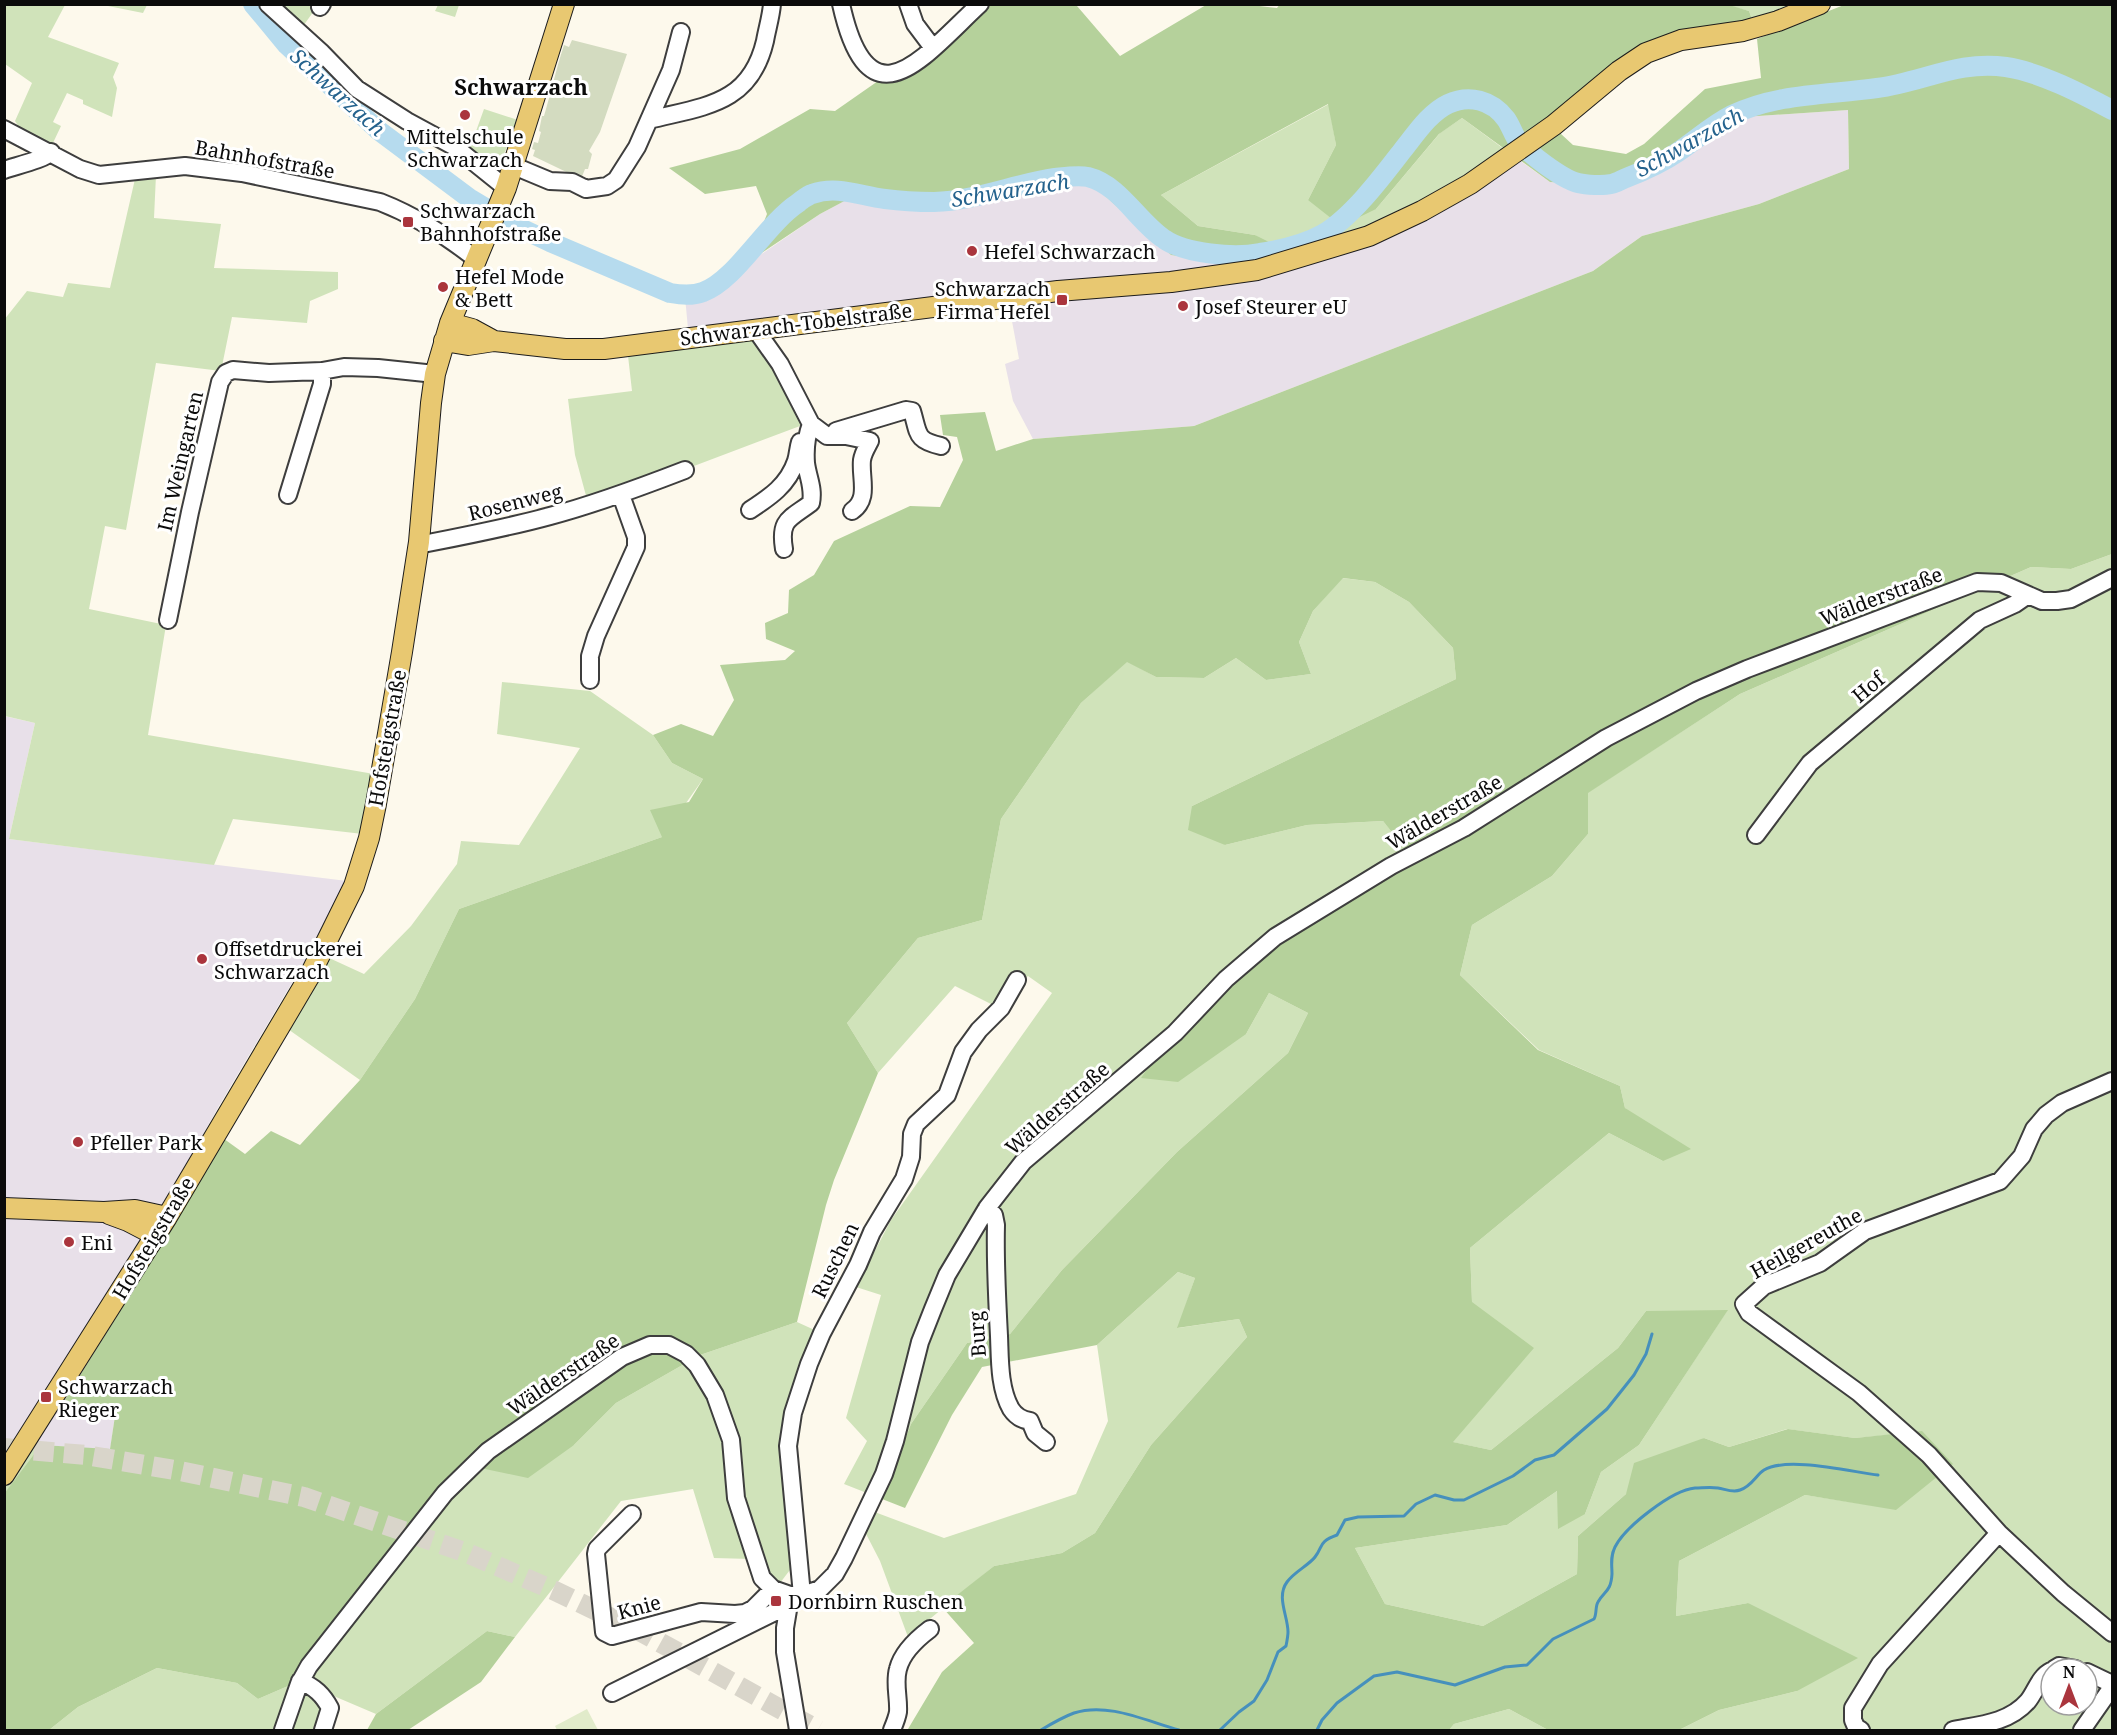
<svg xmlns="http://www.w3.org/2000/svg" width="2117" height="1735" font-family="'Noto Serif',serif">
<rect width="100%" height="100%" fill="#fdf9ec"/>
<path fill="#e8e0e9" d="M1848,110l1,59 -90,35 -117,32 -49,35 -399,155 -161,13 -20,-38 -8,-37 14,-5 -10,-54 -320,34 -4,-42 21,-5 114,-78 32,-17 55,11 71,-7 83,-20 34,6 76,68 76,11 265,-111 38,27 63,4 130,-69z
M4,716l31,7 -26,116 338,42 -32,63 -96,162 -83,147 -86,137 14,12 51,14 -5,34 -105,-8z"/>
<path fill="#d0e3ba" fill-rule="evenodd" d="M5,5h60l-17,32 71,26 -6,14 4,11 -5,29 -29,-13v-4l-16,-7 -14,29 8,4 -9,19 -33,-18 -4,-6 17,-38 -27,-19z
M103,5h44l-4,8z
M273,5h39l4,3 -15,21z
M438,5v-1l21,1 -4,12 -20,-6z
M1726,5h78l-51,17 -4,-11z
M1329,104l7,41 -28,55 68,9 64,-76 22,-15 50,37 -43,29 -180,76 -34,-25 -57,-9 -37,-31z
M484,109l34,11 -21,51 -27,-23z
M156,175l-2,43 67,6 -7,44 124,4v17l-28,12 -3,22 -75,-6 -11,54 -65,-8 -30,167 -21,-4 -16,83 77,16 -18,110 226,39 -11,60 -130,-15 -19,46 -205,-26 26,-116 -30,-7 -1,-396 23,-29 36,6 5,-14 42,5 25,-109z
M755,330l53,93 -188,71 -32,9 -13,-48 -7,-56 64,-8 -5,-44z
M2112,554v1176h-433l40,-20 78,-19 -49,-88 -72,13 3,-55 126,-66 91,14 26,-77 -67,6 -68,-9 -58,18 -25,-9 -78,56 -48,42 -1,38 -94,52 -98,-22 -30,-56 152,-23 50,-34 28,23 16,-42 38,-27 88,-134h-81l-28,37 -127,102 -39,-8 20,-140 -2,-54 139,-115 54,28 -38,-53 -5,-22 -81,-36 -79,-75 12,-50 80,-49 36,-42 -1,-41 153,-99 291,-127 40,2zM2051,1669h36v36h-36z
M1342,578l33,4 34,20 44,46 3,31 -264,127 33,39 82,-20 76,-4 32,39 -139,82 -30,92 23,-41 39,20 -20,40 -111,99 -115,118 -52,64 -43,9 -56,81 -29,75 -38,-15 23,-43 -21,-23 35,-123 -25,-8 35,-67 161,-227 -24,-17 -35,29 -38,-19 -77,87 -31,-50 71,-85 64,-18 19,-101 80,-116 46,-42 29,16 48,1 32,-20 30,22 45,-6 -12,-32 14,-31z
M502,682l88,9 63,44 19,28 31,16 -41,58 -203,72 -44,90 -55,81 -75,-53 42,-70 37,17 47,-48 46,-62 4,-23 58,4 61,-97 -83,-14z
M1178,1272l17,6 -17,50 61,-9 8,18 -96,108 -56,88 -33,20 -68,13 -86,71 -28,-76 -16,-31 8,-19 72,27 132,-44 32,-73 -11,-76z
M797,1322l22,10 -29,79 6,151 -16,21 -29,-24 -37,-1 -21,-69 -72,12 -106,136 -28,-6 -111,83 -47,-20 -13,36h-267l29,-23 79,-39 80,15 21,16 37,-16 171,-218 108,-20 42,-42 84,-48z
M5,1442l36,3 -36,49z
M1509,1709l39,21h-99l5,-6z"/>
<path fill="#b5d19b" d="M1280,4h446l23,7 4,11 -68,11 -137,89 25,23 53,9 18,-10 61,-55 56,-11 -4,-39 87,-34h268v549l-41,15 -40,-2 -291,127 -152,99v41l-36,42 -80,49 -12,50 78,75 82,36 5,22 66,41 -28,12 -54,-28 -139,115 2,54 62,46 -81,94 38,8 127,-102 28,-37 82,-1 -89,135 -38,27 -16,42 -27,15 -1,-38 -50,34 -152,23 30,56 98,22 94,-52 1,-38 48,-42 8,-31 70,-25 25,9 59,-18 67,9 67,-7 31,33 -57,46 -91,-15 -126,66 -3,55 72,-13 110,55 -61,33 -78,19 -40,20h-131l-39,-21 -55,15 -5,6h-540l-1,-1 34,-57 32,-29 -32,-36 52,-41 68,-13 33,-20 56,-88 96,-108 -8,-18 -62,9 18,-50 -17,-6 -81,73 -115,22 -30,48 -47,93 -23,-9 29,-75 56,-81 43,-9 52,-64 115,-118 111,-99 20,-40 -39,-20 -23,41 -68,48 -37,-4 16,-23 119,-113 138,-82 -31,-39 -76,4 -82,20 -37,-15 4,-24 264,-127 -3,-31 -44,-46 -34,-20 -32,-4 -30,33 -14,31 12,32 -45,6 -30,-22 -32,20 -48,-1 -29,-15 -46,41 -80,116 -19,101 -64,18 -71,85 31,50 -44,107 -8,25 -29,117 -97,33 -84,48 -42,42 -46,33 -62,-13 -171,218 -37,16 -21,-16 -80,-15 -79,39 -29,23h-44l-1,-236 37,-49 69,4 5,-33 -51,-15 88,-141 68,-124 25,18 26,-23 29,14 60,-65 55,-81 44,-90 203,-72 -12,-27 39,-8 14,-23 -31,-16 -19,-28 28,-11 32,12 21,-36 -14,-35 65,-5 10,-9 -29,-12 -1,-16 23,-10 1,-23 25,-15 20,-34 76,-35 30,1 23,-47 -6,-23 -14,-2 -3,-20 45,-3 11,39 37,-12 161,-13 399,-155 49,-35 117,-32 90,-35 -1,-59 -105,7 -130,69 -63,-4 -88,-64 -23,16 -63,75 -35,17 -33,-26 28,-55 -8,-41 -167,91 37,31 57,9 12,6 22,19 -42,6 -76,-11 -76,-68 -34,-6 -83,20 -71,7 -55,-11 -32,17 -72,48 19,-48 -11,-28 -51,8 -36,-26 71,-19 70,-40 25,2 152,-106h86l4,1 43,50 86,-51h45l26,3z
M487,1631l28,6 -34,45 -73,48h-41l9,-16z"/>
<path fill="#d3dbc0" d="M572,40l55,14 -27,78 -11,19 3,3 -4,15h-3l-4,10 -48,-23 2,-6 -3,-1 2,-7 4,1 3,-11 -2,-1 3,-15h2c7,-23 12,-47 20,-71l5,2z"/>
<path fill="#e1ebca" d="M587,1709l11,21h-41l-2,-4z"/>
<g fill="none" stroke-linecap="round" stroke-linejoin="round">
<path stroke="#4690bc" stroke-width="3" d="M1041,1730c10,-6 22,-13 33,-17 34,-11 72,8 105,17
M1220,1730l19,-18 15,-11 13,-21 11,-28 8,-6c1,-5 2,-10 2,-14 0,-16 -12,-35 -1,-50 7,-10 22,-17 28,-25 9,-12 3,-15 22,-22l8,-15 13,-3 46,-1 12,-12 19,-9 19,5h10l49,-24 22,-16 19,-5 53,-46 27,-34 12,-21 6,-20
M1317,1730l5,-10 15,-17 37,-27 23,-4 58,13 50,-18 22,-2 26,-26 41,-20c3,-5 1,-12 4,-17 6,-11 13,-10 14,-28 0,-9 -2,-17 3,-27 10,-20 57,-57 80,-59 7,0 15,-1 23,0 7,1 15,5 22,2 12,-4 16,-15 24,-20 23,-14 88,2 114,5"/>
<path stroke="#b6dbee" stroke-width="20" d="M253,4l34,41 91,85 91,68 45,27 36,17 120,51c12,2 22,3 33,-1 33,-12 63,-68 95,-89 2,-2 12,-9 14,-9 25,-9 48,2 73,5 15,2 33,3 49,3 41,-1 80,-18 121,-24 10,-1 23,-3 33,-1 32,8 50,45 76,62 21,15 71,19 96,14 20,-3 45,-9 63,-19 29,-17 59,-57 79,-83 13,-16 27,-38 46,-47 21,-10 44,-4 58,15 5,7 7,15 12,22 11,13 44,38 60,42 8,2 25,3 33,1 5,-1 10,-4 15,-6 18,-7 36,-15 52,-26 18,-12 34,-27 54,-37 45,-22 97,-20 145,-27 46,-6 82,-28 129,-21 34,5 76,27 106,43"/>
<path stroke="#d9d5ca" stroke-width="20" stroke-dasharray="20 10" stroke-linecap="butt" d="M4,1448l82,7 94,16 124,26 163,56 86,37 90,43 175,97"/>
<defs>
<path id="minor" d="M268,4l54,49 35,36 50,32 48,26 51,41
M841,4c28,126 82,53 139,0
M908,4l7,20 18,24
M320,7l2,-3
M649,120c55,-14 101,-15 116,-79 2,-12 6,-24 7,-37
M4,129l76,40 19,6 86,-9 57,7 138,29c36,14 67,34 97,58
M514,166l36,15 22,1 14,7 21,-3 9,-6 21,-33 34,-77 10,-38
M4,170c11,-4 42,-11 47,-18
M756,330l24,34 31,60 16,12h19l24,5c-3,6 -7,12 -8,19 -2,18 8,39 -10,51
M836,431l70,-21 6,1c7,23 3,29 29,35
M288,495l34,-111v-13
M750,510c20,-13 38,-25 46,-49 2,-6 2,-13 4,-19
M419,542l9,1c41,-8 82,-16 122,-27 46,-12 91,-29 135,-46
M784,549c-5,-30 6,-30 27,-46 3,-15 -3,-25 -5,-40 -1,-14 0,-26 5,-39
M168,620l22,-108 30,-130 6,-9 7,-3 36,3 53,-2 22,-4 34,1 57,6
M590,680v-24l6,-20 40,-89v-10l-15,-42
M1756,835l54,-72 170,-143 35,-16 13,-9
M2112,1081l-50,22 -16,12 -12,14 -12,27 -22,25 -135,50 -45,32 -56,23 -20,18 5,9 110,80 70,62 70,78 64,60 49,40
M987,1208l7,7 2,10c-1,37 1,74 3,111 1,23 0,52 12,73 4,6 11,11 19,12l5,12 11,9
M632,1514l-35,35 -1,5 8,78 8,4 89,-24 34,2 10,-1 8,-4 20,-20
M802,1595l-14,-149 5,-33 16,-49 13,-31 36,-68 14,-33 32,-53 7,-22 1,-23 4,-10 31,-29 16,-43 16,-22 22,-22 16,-28
M790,1598l-5,30v24l13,78
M2054,1669l5,-3 17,3
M2087,1672l25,12
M300,1681c15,6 23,14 30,27l-7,22
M612,1693l177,-88
M283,1730l16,-46 10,-18 136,-173 43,-42 134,-94 28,-12h19l17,9 11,11 18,30 16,45 5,58 26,80 11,11 17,6h12l18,-6 15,-15 9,-16 40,-84 11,-33 25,-99 13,-33 14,-34 40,-67 36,-46 152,-129 51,-54 49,-42 116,-71 73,-38 142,-90 90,-47 51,-22 230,-87 24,1 41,18h15l14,-2 41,-21
M892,1730c2,-5 5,-12 6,-18 1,-14 -4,-29 0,-43 4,-16 20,-31 32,-40
M1861,1730l-5,-3 -3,-7v-12l27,-44 119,-131
M1953,1730c26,-5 56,-7 75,-29 8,-10 11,-24 23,-30
M2082,1730l30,-43"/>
<path id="major" d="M450,323l22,6 22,12
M444,341l24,4 26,-4 71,8h39l454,-58 113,-9 86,-12 112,-34 53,-25 48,-27 84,-59 65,-54 27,-18 35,-13 62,-9 35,-10 42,-17
M4,1208l100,4 31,-2 32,7
M109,1214l19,7 27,14
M4,1475l163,-258 142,-240 45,-91 15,-48 7,-34 26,-152 17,-110 12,-139 4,-29 15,-51 56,-135 58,-184"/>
</defs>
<use href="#minor" stroke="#3e3e3e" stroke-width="20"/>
<use href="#major" stroke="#1c1c1c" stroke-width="22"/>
<use href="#minor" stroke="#fff" stroke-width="16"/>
<use href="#major" stroke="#e8c871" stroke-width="20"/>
</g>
<g fill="#aa353d" stroke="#fff" stroke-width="2">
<circle cx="465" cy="115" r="6"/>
<rect x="402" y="216" width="12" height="12" rx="3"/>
<circle cx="972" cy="251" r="6"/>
<circle cx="443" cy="287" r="6"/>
<rect x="1056" y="294" width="12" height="12" rx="3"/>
<circle cx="1183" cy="306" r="6"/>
<circle cx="202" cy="959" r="6"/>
<circle cx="78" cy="1142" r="6"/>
<circle cx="69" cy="1242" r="6"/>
<rect x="40" y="1391" width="12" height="12" rx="3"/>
<rect x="770" y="1595" width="12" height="12" rx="3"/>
</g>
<g text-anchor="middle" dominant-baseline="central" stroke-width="6" stroke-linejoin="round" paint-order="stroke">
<g font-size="20" fill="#0b0b0b" stroke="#fff" text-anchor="start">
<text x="465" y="136" text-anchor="middle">Mittelschule<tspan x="465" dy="23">Schwarzach</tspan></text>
<text x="420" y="210">Schwarzach<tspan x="420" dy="23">Bahnhofstraße</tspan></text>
<text x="984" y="251">Hefel Schwarzach</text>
<text x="455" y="276">Hefel Mode<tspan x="455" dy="23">&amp; Bett</tspan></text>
<text x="1050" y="288" text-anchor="end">Schwarzach<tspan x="1050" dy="23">Firma Hefel</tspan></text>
<text x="1195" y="306">Josef Steurer eU</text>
<text x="214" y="948">Offsetdruckerei<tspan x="214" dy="23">Schwarzach</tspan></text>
<text x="90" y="1142">Pfeller Park</text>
<text x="81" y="1242">Eni</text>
<text x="58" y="1386">Schwarzach<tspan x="58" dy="23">Rieger</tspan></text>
<text x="788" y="1601">Dornbirn Ruschen</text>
</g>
<g font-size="20" fill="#0b0b0b" stroke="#fff">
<text transform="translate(265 159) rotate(10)">Bahnhofstraße</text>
<text transform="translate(796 324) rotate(-7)">Schwarzach-Tobelstraße</text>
<text transform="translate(180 461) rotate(-77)">Im Weingarten</text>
<text transform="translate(515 502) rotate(-14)">Rosenweg</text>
<text transform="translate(1881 596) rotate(-21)">Wälderstraße</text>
<text transform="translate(1868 687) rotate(-40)">Hof</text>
<text transform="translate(387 738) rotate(-80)">Hofsteigstraße</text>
<text transform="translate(1444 812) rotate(-30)">Wälderstraße</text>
<text transform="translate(1057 1108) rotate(-41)">Wälderstraße</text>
<text transform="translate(153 1238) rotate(-59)">Hofsteigstraße</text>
<text transform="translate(1806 1243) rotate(-29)">Heilgereuthe</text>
<text transform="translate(835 1260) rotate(-64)">Ruschen</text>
<text transform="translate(977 1334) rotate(-94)">Burg</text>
<text transform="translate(563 1374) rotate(-34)">Wälderstraße</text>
<text transform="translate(639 1607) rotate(-15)">Knie</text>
</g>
<g font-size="21" font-style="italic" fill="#24628d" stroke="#fff">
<text transform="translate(338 92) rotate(42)">Schwarzach</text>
<text transform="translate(1689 142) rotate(-29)">Schwarzach</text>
<text transform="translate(1010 190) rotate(-9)">Schwarzach</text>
</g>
<g font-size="22" font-weight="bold" fill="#0b0b0b" stroke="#fff">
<text x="521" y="86">Schwarzach</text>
</g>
</g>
<rect width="2117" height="1735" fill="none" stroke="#0b0b0b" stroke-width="12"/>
<g transform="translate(2069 1687)"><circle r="28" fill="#ffffff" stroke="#9d9d9d" stroke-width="1.5"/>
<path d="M0-4.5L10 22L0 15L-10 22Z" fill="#aa353d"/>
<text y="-9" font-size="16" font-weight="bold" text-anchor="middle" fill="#0b0b0b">N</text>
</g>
</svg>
